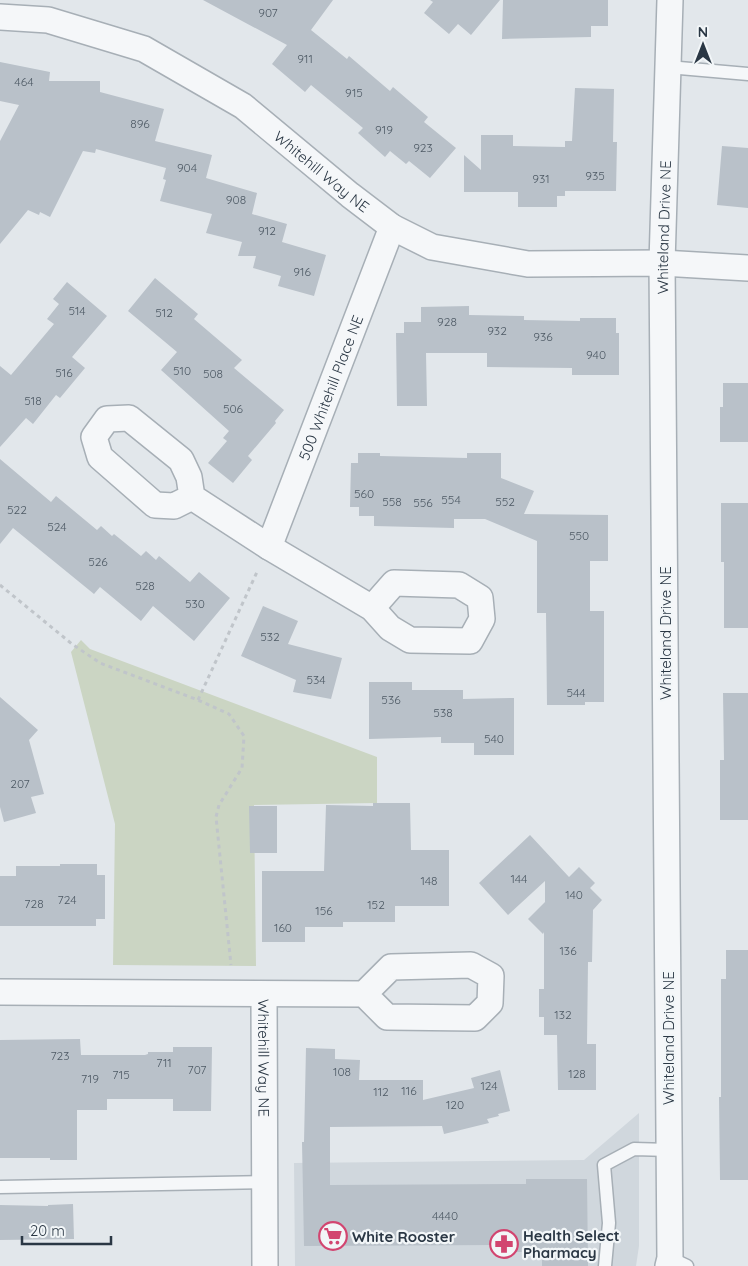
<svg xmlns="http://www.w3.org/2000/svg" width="748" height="1266" font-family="Quicksand,sans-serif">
<rect width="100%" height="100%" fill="#e2e7eb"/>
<path fill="#d0d7dd" d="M639,1113v133l-3,20h-341l-1,-103 290,-3z"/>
<path fill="#cbd5c3" d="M81,640l9,9 287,108v46l-123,2 2,161 -143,-1 2,-141 -44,-172z"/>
<path fill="#b9c1c9" d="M203,0h130l-22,30 36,29 2,-3 41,35 3,-4 35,30 -4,5 32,26 -26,30 -21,-17 -3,3 -16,-13 -5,6 -27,-24 5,-5 -52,-43 -6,7 -33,-28 15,-19z
M430,0h70l-29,35 -13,-11 -9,10 -25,-21 9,-11z
M503,0h105v26h-17v11l-89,2z
M0,62l50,10 -1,9h51v11l64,17 -9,32 57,14 -6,23 51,15 -5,21 35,10 -5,18 44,13 -12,41 -36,-10 3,-10 -28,-8 3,-12h-18l4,-14 -36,-9 6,-19 -52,-13 6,-21 -3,-1 3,-11 -70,-19 -1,4 -12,-2 -33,66 -10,-5 -1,3 -11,-5 -28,34v-103l19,-36 -19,-4z
M575,88l39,1 -1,53h4l-1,49h-51v5h-8v11h-39v-15h-54v-37l17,15v-35h32v11l52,1v-6h7z
M722,146l26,2v60l-31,-3z
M155,278l43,36 -4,5 48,41 -8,8 50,42 -9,11 1,2 -28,33 4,4 -19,23 -25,-20 19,-22 -4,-3 6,-7 -68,-61 16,-18 -49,-41z
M67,282l40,34 -35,41 13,11 -25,30 -4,-3 -23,29 -7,-6 -26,29v-81l11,9 43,-51 -7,-5 12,-15 -6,-5z
M469,306v9l55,1v4l56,1v-3h36v15h3v42h-47v-7l-85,-1v-14h-61l1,53h-30l-1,-73h8v-11h17v-15z
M723,383h25v59h-28v-35h3z
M358,453h22v3l87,2v-5h34v25l33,13 -10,23 84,1v46h-18v50h14v91h-19v3h-38l-1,-92h-9v-72l-52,-22h-31v9l-80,-2v-10h-15v-9h-9l1,-44h7z
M0,459l51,43 5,-6 41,34 4,-4 11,10 2,-2 27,22 5,-5 10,9 3,-4 31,26 9,-10 31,26 -36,43 -41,-35 -12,15 -41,-34 -6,7 -81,-66 -13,16z
M721,503h27v125h-24v-66h-3z
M263,606l35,15 -10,23 54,14 -11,41 -38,-7 3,-12 -55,-24z
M369,682h43v8h51v9l51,-1v57h-40v-12h-33v-6l-72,2z
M723,693h25v127h-28v-60h4z
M0,697l38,33 -9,10 15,54 -13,3 5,16 -32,9 -4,-15z
M373,803h37l1,47h38v56h-54v16h-52v5h-38v15h-43v-71h62l2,-66 47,1z
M249,806h28v47h-27z
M530,835l39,42 10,-10 16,16 -5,5 12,12 -9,10 -1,52h-4l-1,82h9v46h-38l-1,-55h-13v-18h-5v-28h5v-57l-1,2 -15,-15 17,-17v-21l-37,34 -29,-32z
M60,864h37v11h8v44h-9v7h-96v-50h16v-10h44z
M726,950h22v230h-28l-1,-83h2v-118h5z
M80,1039l1,16h64l3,-1v-2h25v-5h39l-1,64h-38v-12h-66v11h-30v50h-27v-2h-50v-118z
M306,1048l29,1v10l25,1 -1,20h64v20l51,-12 -3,-10 29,-8 10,41 -12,3 1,2 -12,3 2,4 -45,11 -2,-8 -112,1v58l196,-1v-5h61l1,87h-46v-14h-45v-7l-193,1 -2,-104h2z
M73,1204l1,35 -74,1v-35l48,1v-1z"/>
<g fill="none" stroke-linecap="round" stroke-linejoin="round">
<defs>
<path id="service" d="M668,67l80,7
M0,1187l265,-5
M670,1258l17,8
M605,1266l4,-43 -5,-58 30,-16 35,1"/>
<g id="minor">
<path id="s1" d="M0,17l48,3 96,29 99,57 107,89 42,32 40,20 96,17 134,-1 86,5"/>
<path d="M192,497l-18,9 -19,-1 -55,-48 -6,-20 13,-18 22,-1 52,42 8,17 3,20 77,50 103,61 18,20 20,12 60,1 12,-22 -2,-21 -21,-13 -65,-2 -22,25"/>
<path id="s2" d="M269,547l123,-320"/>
<path d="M0,992l364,2 23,23 88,1 15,-15 1,-27 -20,-11 -80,2 -27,27"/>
<path id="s3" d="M264,994l1,272"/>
<path id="s4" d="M668,1266l2,-8 -8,-995 8,-263"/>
</g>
</defs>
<use href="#service" stroke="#a7afb6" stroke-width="15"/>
<use href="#minor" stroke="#a7afb6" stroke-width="28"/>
<path stroke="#c0c5ca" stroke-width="3" stroke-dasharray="4 4" stroke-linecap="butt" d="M0,585l72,59 28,19 98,37 31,14 15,22 -2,32 -23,37 -3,12 15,148
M198,700l59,-128"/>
<use href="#service" stroke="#f5f7f9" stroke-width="12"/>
<use href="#minor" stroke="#f5f7f9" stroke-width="25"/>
</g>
<defs>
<symbol id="supermarket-ring" viewBox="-11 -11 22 22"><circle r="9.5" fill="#f2f6f8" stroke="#d24570" stroke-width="1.5"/><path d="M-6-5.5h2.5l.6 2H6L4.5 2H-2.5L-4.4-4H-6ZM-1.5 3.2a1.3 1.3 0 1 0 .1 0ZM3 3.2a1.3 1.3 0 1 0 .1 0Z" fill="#d24570"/></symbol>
<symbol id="pharmacy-ring" viewBox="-11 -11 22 22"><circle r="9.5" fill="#f2f6f8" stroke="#d24570" stroke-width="1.5"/><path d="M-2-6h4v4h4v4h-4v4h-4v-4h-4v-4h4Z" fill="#d24570"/></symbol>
</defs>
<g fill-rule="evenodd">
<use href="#supermarket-ring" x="317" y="1220" width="32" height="32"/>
<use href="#pharmacy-ring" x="488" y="1228" width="32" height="32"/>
</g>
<g text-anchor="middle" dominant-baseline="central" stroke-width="4.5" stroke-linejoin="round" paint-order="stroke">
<g font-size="12" fill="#4e5a65">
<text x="268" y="12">907</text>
<text x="305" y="58">911</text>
<text x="24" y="81">464</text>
<text x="354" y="92">915</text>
<text x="140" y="123">896</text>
<text x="384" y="129">919</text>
<text x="423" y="147">923</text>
<text x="187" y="167">904</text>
<text x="595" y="175">935</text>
<text x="541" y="178">931</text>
<text x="236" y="199">908</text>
<text x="267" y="230">912</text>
<text x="302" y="271">916</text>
<text x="77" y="310">514</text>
<text x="164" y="312">512</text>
<text x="447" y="321">928</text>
<text x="497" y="330">932</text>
<text x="543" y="336">936</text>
<text x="596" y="354">940</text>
<text x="182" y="370">510</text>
<text x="64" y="372">516</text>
<text x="213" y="373">508</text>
<text x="33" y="400">518</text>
<text x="233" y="408">506</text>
<text x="364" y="493">560</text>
<text x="451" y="499">554</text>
<text x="392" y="501">558</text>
<text x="505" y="501">552</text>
<text x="423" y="502">556</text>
<text x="17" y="509">522</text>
<text x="57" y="526">524</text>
<text x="579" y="535">550</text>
<text x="98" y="561">526</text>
<text x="145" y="585">528</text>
<text x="195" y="603">530</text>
<text x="270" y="636">532</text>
<text x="316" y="679">534</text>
<text x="576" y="692">544</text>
<text x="391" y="699">536</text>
<text x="443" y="712">538</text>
<text x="494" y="738">540</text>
<text x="20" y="783">207</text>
<text x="519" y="878">144</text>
<text x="429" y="880">148</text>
<text x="574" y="894">140</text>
<text x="67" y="899">724</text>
<text x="34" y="903">728</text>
<text x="376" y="904">152</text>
<text x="324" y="910">156</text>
<text x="283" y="927">160</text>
<text x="568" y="950">136</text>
<text x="563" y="1014">132</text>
<text x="60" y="1055">723</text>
<text x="164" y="1062">711</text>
<text x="197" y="1069">707</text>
<text x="342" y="1071">108</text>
<text x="577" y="1073">128</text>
<text x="121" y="1074">715</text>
<text x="90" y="1078">719</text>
<text x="489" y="1085">124</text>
<text x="409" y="1090">116</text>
<text x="381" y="1091">112</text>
<text x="455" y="1104">120</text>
<text x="445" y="1215">4440</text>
</g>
<g font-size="15" fill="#2a3744" stroke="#f2f6f8">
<text stroke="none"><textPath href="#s1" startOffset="365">Whitehill Way NE</textPath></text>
<text stroke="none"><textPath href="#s4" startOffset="1039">Whiteland Drive NE</textPath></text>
<text stroke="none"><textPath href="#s2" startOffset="171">500 Whitehill Place NE</textPath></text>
<text transform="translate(665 633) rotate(-90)">Whiteland Drive NE</text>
<text transform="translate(668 1038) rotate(-90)">Whiteland Drive NE</text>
<text stroke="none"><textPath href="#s3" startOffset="64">Whitehill Way NE</textPath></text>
</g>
<g font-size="15" font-weight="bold" fill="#2a3744" stroke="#f2f6f8" text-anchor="start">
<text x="523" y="1235">Health Select<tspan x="523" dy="17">Pharmacy</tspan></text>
<text x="352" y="1236">White Rooster</text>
</g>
</g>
<g transform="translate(703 45)" stroke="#f2f6f8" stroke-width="4" paint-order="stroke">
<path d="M0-4L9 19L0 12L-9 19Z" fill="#2a3744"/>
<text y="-8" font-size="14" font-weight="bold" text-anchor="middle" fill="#2a3744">N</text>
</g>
<path d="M22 1236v8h89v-8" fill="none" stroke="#2a3744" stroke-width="2.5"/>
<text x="30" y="1236" font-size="15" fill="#2a3744" stroke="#f2f6f8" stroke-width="4" paint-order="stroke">20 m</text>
</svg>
